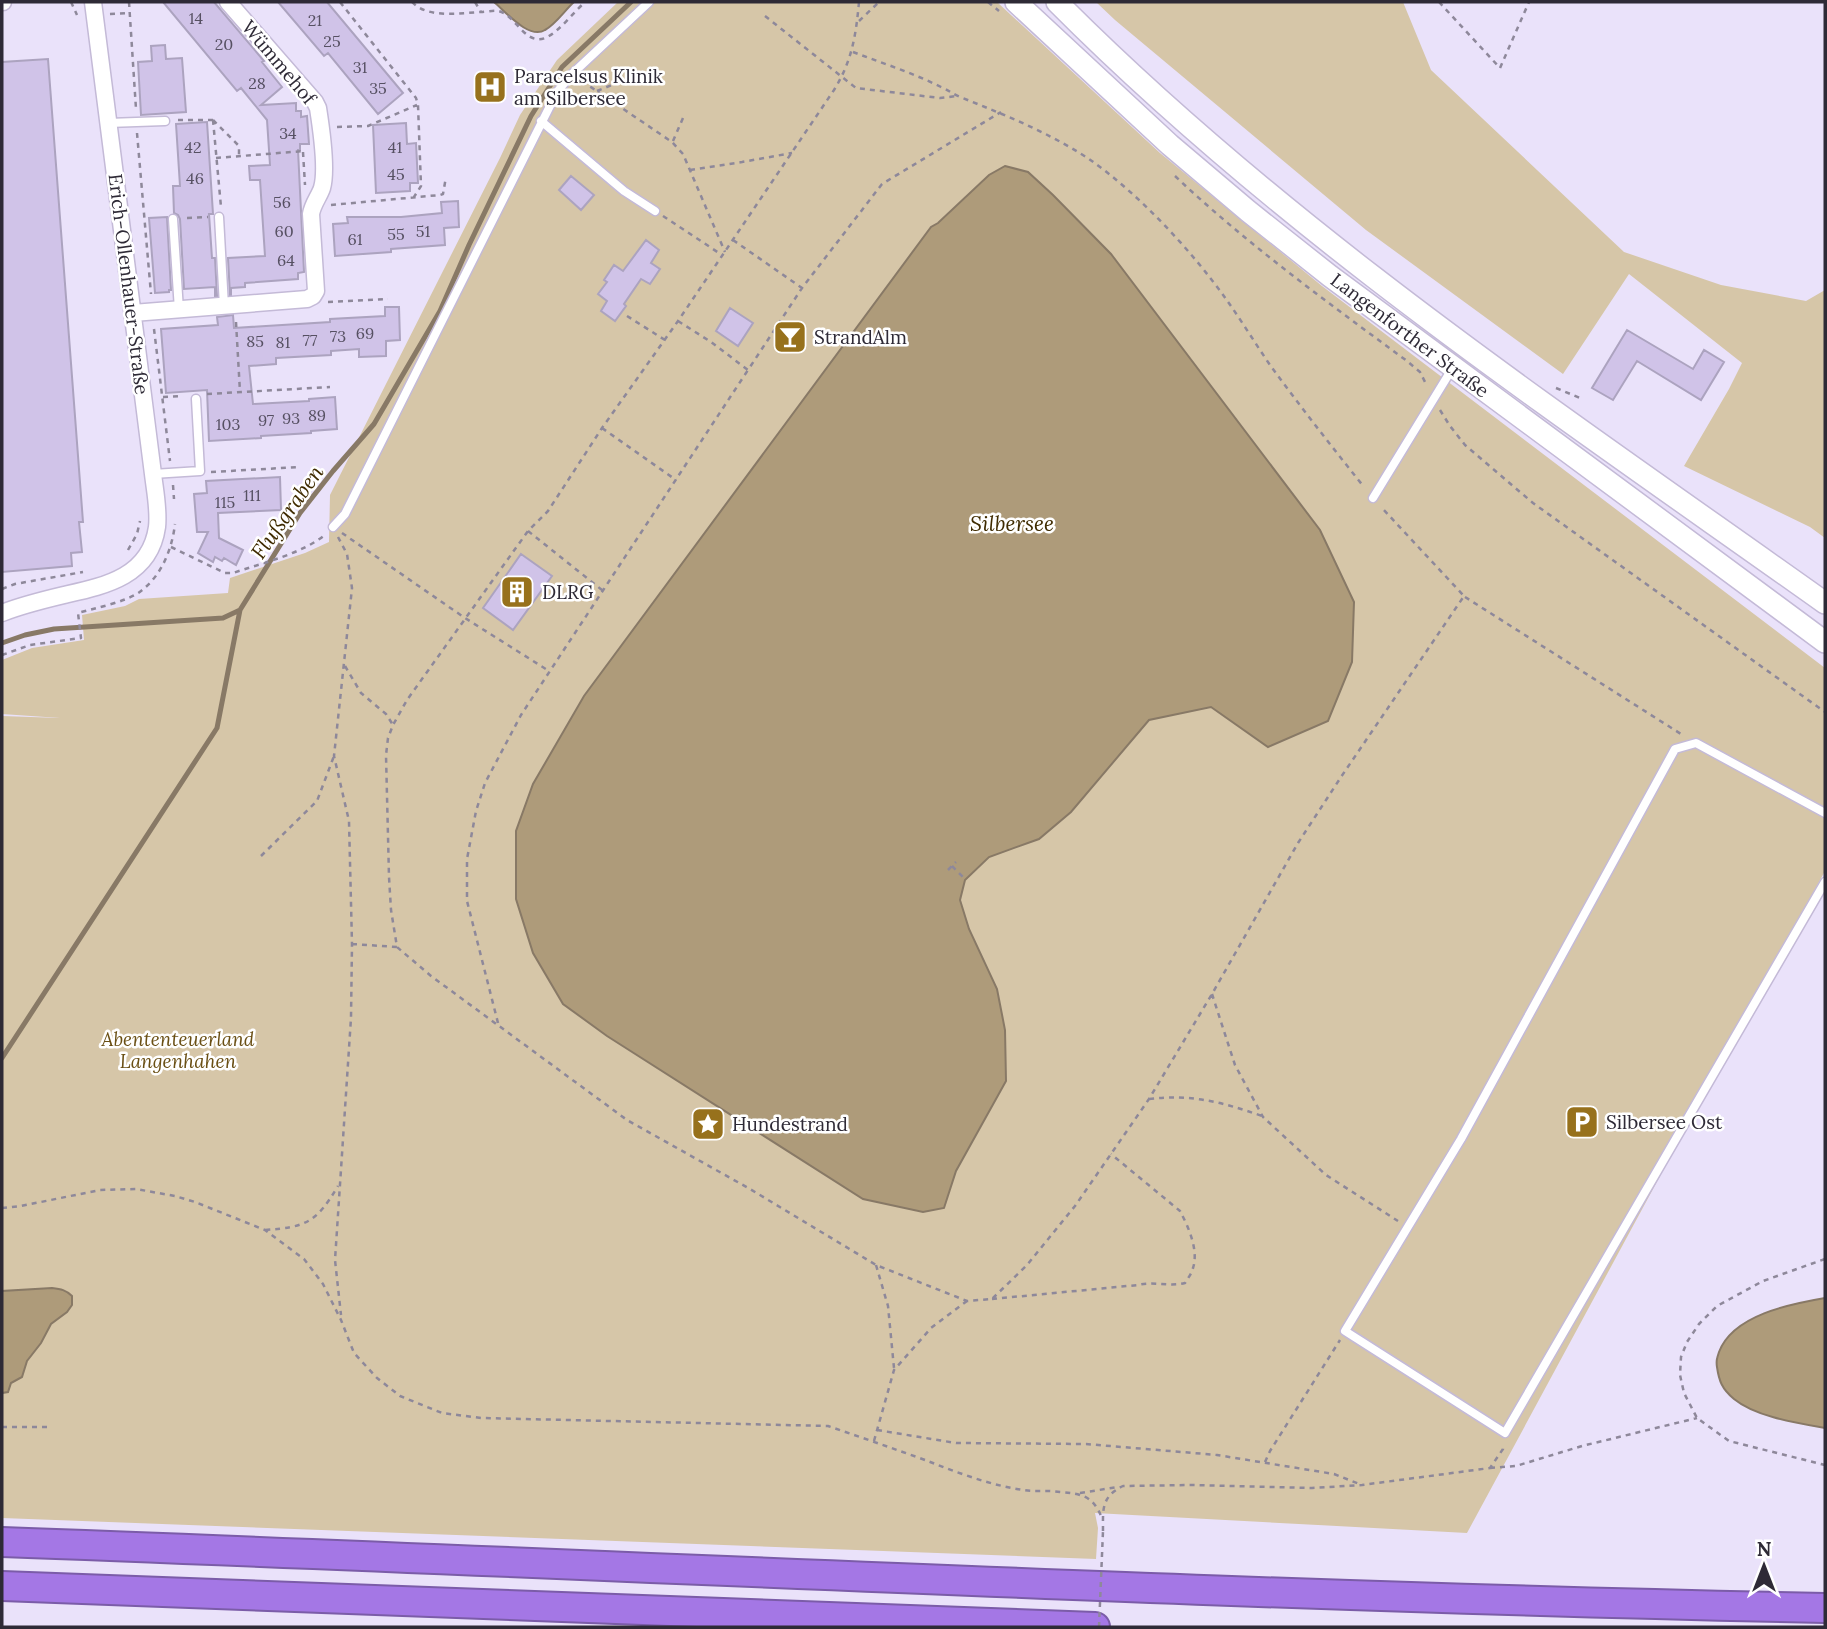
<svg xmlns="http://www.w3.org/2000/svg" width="1827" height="1629" font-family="Lora,serif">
<rect width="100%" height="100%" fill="#eae2fa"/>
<path fill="#d6c6a8" d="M618,2h379l163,151 162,133 503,382v203l-358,662 -372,-20 3,15 -2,31 -1094,-41v-802l58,2 -58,-4v-54l30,-12 52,-8 -2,-25 43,-9 14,-7 89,-6 2,-15 75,-25 24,-11 1,-47 170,-337 20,-43 37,-55z
M1096,2h307l28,68 193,182 97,33 85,16 19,-11v248l-15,-11 -126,-61 45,-77 13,-26 -113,-89 -66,100 -197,-144 -251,-210z"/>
<path fill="#ae9b7a" stroke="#887966" stroke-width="2" d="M494,2h80c-9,8 -18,22 -29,28 -16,10 -39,-18 -51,-28z
M1005,166l23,6 25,23 58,59 209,276 34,72 -2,60 -24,59 -60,26 -57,-40 -62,13 -78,92 -32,27 -50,18 -24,23 -5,20 9,29 28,60 8,41 1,51 -50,90 -12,37 -21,4 -60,-13 -256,-163 -44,-32 -30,-51 -17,-54v-68l17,-47 51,-88 347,-469 7,-4 51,-48z
M52,1288c9,1 14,2 20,8v9l-5,7 -16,12 -10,19 -14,18 -5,16 -11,6 -3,9 -6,1v-102z
M1825,1298v130c-28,-5 -69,-11 -91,-29 -12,-10 -15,-18 -17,-32 -1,-6 0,-9 2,-15 14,-37 71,-48 106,-54z"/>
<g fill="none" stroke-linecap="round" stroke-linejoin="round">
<path stroke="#887966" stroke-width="5" d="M2,643l23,-8 29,-6 169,-11 17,-8
M2,1058l215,-330 23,-118 60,-97 33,-42 41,-47 66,-113 29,-66 62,-129 31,-49 69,-65"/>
</g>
<path fill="#d0c3e8" stroke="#aca3bf" stroke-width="2" d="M163,2h51l50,59 -2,1 20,25 -21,18 35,-2v8h5v6l6,-1 2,28h-9v6h-2l6,122 -6,1v6l-53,4v4l-14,1v7h-1l-2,-37 37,-2 -5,-76h-10l-1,-14 21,-1 -3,-45 -26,-32 -4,3z
M278,2h49l76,91 -25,21 -50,-61 -4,3z
M165,45l1,14 16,-1 4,54 -45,3 -3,-53 14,-1 -1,-15z
M48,59l35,463h-4l3,30 -11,1 1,13 -70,6v-510z
M207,122l6,92h-4l3,44h3l2,38h-2v-9l-31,2 -4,-70 -2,-4 -4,-2 -1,-27h7l-4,-62z
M406,123l1,21 9,-1 2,40h-8v8l-34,2 -3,-68z
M571,176l23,19 -13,15 -22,-20z
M458,201l1,26 -15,1 1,17 -54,4v3l-56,4 -2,-32 15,-1 -1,-6h54l41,-4 -1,-11z
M167,217l4,73h-2v2l-14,1 -6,-75z
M646,240l13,10 -8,13 9,6 -10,15 -9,-5 -17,25 2,2 -11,15 -14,-10 6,-10 -9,-7 9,-12 -3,-2 10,-15 9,6z
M385,307h14l1,33 -14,1v15l-27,1v-8l-28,2v4l-55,3v6l-27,2 4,38 56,-3v-2l26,-2 2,32 -26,2v2l-50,3v2l-52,3 -2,-51 -41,3 -5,-64 57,-4 -1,-8 16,-2 1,13 96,-6v-3l55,-3z
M730,308l23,15 -15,23 -22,-15z
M1627,330l66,39 11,-19 20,12 -23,38 -64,-39 -24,39 -21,-12z
M280,477l1,33 -63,3 1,25 24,12 -7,15 -12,-7 -2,3 -7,-4 -2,5 -15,-9 10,-21h-11l-3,-38 13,-1 -1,-12z
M521,554l31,22 -39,54 -30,-22z"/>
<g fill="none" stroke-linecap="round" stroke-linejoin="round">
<defs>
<path id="service" d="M541,121l83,70 31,20
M108,123l57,-2
M219,217l5,89
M173,219l6,91
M153,474l47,-3 -4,-72
M1373,498l79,-129
M333,527l12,-13 212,-422 15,-18 77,-72
M1825,813l-129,-70 -21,6 -214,390 -116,192 160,102 320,-551"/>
<path id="minor" d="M2,2h1
M133,313l174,-14 6,-3 3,-5 -5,-77c2,-11 8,-17 11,-26 5,-17 -1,-61 -4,-80l-3,-6 -87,-100
M2,613c20,-8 41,-13 62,-18 40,-9 86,-18 93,-68 2,-17 -2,-36 -4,-53l-60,-472"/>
<path id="secondary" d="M1016,2l154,143 78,66 82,65 495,366
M1057,2c230,231 504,413 768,601"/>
<path id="motorway" d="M2,1542c608,22 1215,54 1823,66
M2,1586l1093,41"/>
</defs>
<use href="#service" stroke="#c4bad7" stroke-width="11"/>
<use href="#minor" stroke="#c4bad7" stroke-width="19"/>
<use href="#secondary" stroke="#c4bad7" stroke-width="24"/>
<use href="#motorway" stroke="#7b5ca8" stroke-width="32"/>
<path stroke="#8e889a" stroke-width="2.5" stroke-dasharray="5 5" stroke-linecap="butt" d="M71,2l6,13
M129,2l7,107
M340,2l76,96 2,7 3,81 -7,11
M412,2c16,17 49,11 69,10
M475,2l6,10c5,0 12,-2 17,-1 19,4 28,39 51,25 12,-7 25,-24 36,-34
M859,2c-3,33 -7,59 -25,88l-156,231 -76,107 -54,83 -20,20 -121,169 -14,25 -5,13 -2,17 3,122 2,33 6,37 34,29 196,144 123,69 126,76 91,36 25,-2 35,-34 48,-59 74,-107 63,-105 86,-151 43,-66 123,-181 -82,-88
M988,2l11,9
M1439,2l61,66 29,-66
M110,14l18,-1
M765,16l91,72 84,10 17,-2
M859,21l20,-19
M853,52c29,11 60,21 88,35 7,3 12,7 19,10 45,18 88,35 129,62 49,34 102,91 137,140 15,21 29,44 44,66 30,41 62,82 94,122
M582,81l90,61 11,12 42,98
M597,91l27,-11
M178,120h35
M213,120l8,87
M213,120l26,26v9
M337,127l31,-1 49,-21
M137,133l14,161
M673,141l10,-23
M303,152l2,33
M216,158l88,-7
M690,170l52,-8 50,-9
M1175,176c72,68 152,126 232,185l13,11 7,14
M331,205l109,-10 3,-1 3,-17
M663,216l59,39
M187,218l21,-1
M733,240l69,48
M328,302l60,-3
M627,316l38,24
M678,321l33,21 37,28 54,-82 80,-104 119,-72
M236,322l4,70
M154,329l16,132
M1556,388l24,10
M207,394l123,-7
M163,397l20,-1
M1440,410l10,16 15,19 68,58 292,209
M602,428l74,52
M211,472l89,-5
M173,485l1,14
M528,531l74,59
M342,533l123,85 84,53
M338,537l9,17 5,34 -18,168 15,65 3,123 -1,74 -16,242 6,55
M171,547l54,26h8c29,-10 69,-19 93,-39
M128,550l9,-16 3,-13
M2,589l13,-5 68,-12
M1465,597l216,137
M2,655l28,-10 51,-7 -3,-25c17,-5 49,-11 63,-22 21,-16 31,-42 34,-67
M345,666l16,27 25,21 7,11
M261,856l56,-55 17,-45
M952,866l13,13
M948,870l8,-8
M352,944l45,3
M1212,994l23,71 28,52 63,58 72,46
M498,1023l-31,-122v-42l9,-48 9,-28 36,-68 227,-345
M1149,1099c43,-5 73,3 113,17
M2,1208l19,-2 79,-16 36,-1 39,7 20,6 70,28 39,29 19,25 18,36 13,33 23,25 23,18 42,17 39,5 347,8c32,11 64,22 97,34 31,12 64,25 98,30 12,2 25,0 37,2 23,2 33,4 42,26
M265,1230c41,-3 51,-7 73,-44
M1825,1259l-62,22 -46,25 -18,18 -12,18 -6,15 -1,18 4,18 13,25 32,23 96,24
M876,1265l12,41 6,62
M992,1299l146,-14c16,-4 31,2 47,-2 3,-5 7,-10 8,-15 6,-18 -5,-42 -13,-57l-69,-57
M2,1427h48
M877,1430l79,13 130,1 131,11 117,19 28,11
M874,1441l20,-71 37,-42 36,-27
M1265,1462l5,-11 70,-111
M1490,1468l26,-2 66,-20 115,-28
M1080,1493l38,-6
M1103,1531c0,-22 -2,-34 20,-45l69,-1 120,3 50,-3 128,-17 13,-19v-3"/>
<use href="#service" stroke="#fff" stroke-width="8"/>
<use href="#minor" stroke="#fff" stroke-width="16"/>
<use href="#secondary" stroke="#fff" stroke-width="21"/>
<use href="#motorway" stroke="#a477e5" stroke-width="28"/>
<path stroke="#8e889a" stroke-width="2.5" stroke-dasharray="5 5" stroke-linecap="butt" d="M1099,1627l4,-96"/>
</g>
<defs>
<symbol id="hospital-square" viewBox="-11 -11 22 22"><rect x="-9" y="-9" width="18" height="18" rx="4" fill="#97711c" stroke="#fff"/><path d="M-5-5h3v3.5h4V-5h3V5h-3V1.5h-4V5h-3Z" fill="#fff"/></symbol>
<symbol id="bar-square" viewBox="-11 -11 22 22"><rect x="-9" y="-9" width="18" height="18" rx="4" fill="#97711c" stroke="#fff"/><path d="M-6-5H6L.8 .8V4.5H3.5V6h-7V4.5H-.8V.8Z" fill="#fff"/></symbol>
<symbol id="building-square" viewBox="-11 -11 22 22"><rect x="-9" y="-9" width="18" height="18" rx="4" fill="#97711c" stroke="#fff"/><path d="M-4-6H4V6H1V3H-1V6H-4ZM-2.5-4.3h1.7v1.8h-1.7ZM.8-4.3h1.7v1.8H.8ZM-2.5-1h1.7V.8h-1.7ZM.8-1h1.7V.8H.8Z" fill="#fff"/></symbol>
<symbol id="parking-square" viewBox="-11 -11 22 22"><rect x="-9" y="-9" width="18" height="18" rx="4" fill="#97711c" stroke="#fff"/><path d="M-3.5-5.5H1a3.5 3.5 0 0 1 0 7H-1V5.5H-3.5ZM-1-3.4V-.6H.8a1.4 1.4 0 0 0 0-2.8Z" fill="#fff"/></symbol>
<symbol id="sight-square" viewBox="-11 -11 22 22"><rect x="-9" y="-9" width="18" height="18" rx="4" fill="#97711c" stroke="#fff"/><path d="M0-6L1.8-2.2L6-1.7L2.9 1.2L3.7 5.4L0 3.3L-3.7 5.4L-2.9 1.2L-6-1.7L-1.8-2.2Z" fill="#fff"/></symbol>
</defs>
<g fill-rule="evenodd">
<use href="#hospital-square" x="471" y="68" width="38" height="38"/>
<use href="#bar-square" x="771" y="318" width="38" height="38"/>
<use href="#building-square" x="498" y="573" width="38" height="38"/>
<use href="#parking-square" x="1563" y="1103" width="38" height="38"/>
<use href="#sight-square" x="689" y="1105" width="38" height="38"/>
</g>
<g text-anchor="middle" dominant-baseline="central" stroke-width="5" stroke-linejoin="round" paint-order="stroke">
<g font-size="16" fill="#565062">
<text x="196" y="18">14</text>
<text x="315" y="20">21</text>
<text x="332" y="41">25</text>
<text x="224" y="44">20</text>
<text x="360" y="67">31</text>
<text x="257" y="83">28</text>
<text x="378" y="88">35</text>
<text x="288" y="133">34</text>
<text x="193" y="147">42</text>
<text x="395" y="147">41</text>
<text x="396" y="174">45</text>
<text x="195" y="178">46</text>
<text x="282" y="202">56</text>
<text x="284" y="231">60</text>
<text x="423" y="231">51</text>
<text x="396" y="234">55</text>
<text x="355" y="239">61</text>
<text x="286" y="260">64</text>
<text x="365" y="333">69</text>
<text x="338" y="336">73</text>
<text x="310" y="340">77</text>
<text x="255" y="341">85</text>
<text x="283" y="342">81</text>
<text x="317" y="415">89</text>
<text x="291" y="418">93</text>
<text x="266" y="420">97</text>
<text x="228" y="424">103</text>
<text x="252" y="495">111</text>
<text x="225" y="502">115</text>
</g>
<g font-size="19" fill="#2e2a36" stroke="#fff">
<text transform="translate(279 62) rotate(50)">Wümmehof</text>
<text transform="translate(129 284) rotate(83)">Erich-Ollenhauer-Straße</text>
<text transform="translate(1410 335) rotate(37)">Langenforther Straße</text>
</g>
<g font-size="19" fill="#2e2a36" stroke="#fff" text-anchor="start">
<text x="514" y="76">Paracelsus Klinik<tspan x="514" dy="22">am Silbersee</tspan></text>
<text x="814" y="337">StrandAlm</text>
<text x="542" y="592">DLRG</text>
<text x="1606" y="1122">Silbersee Ost</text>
<text x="732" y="1124">Hundestrand</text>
</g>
<g font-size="19" font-style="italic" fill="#6a4f14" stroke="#fff">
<text x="178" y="1039">Abententeuerland<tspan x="178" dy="22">Langenhahen</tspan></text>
</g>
<g font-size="21" font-style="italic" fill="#3f2b00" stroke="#fff">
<text transform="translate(287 512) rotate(-55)">Flußgraben</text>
<text x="1012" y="523">Silbersee</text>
</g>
</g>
<rect width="1827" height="1629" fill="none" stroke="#2e2a36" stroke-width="7"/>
<g transform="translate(1764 1566)" stroke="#ffffff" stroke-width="5" paint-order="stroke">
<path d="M0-5L12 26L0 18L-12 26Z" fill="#2e2a36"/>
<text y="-10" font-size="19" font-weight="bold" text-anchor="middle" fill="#2e2a36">N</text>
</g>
</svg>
